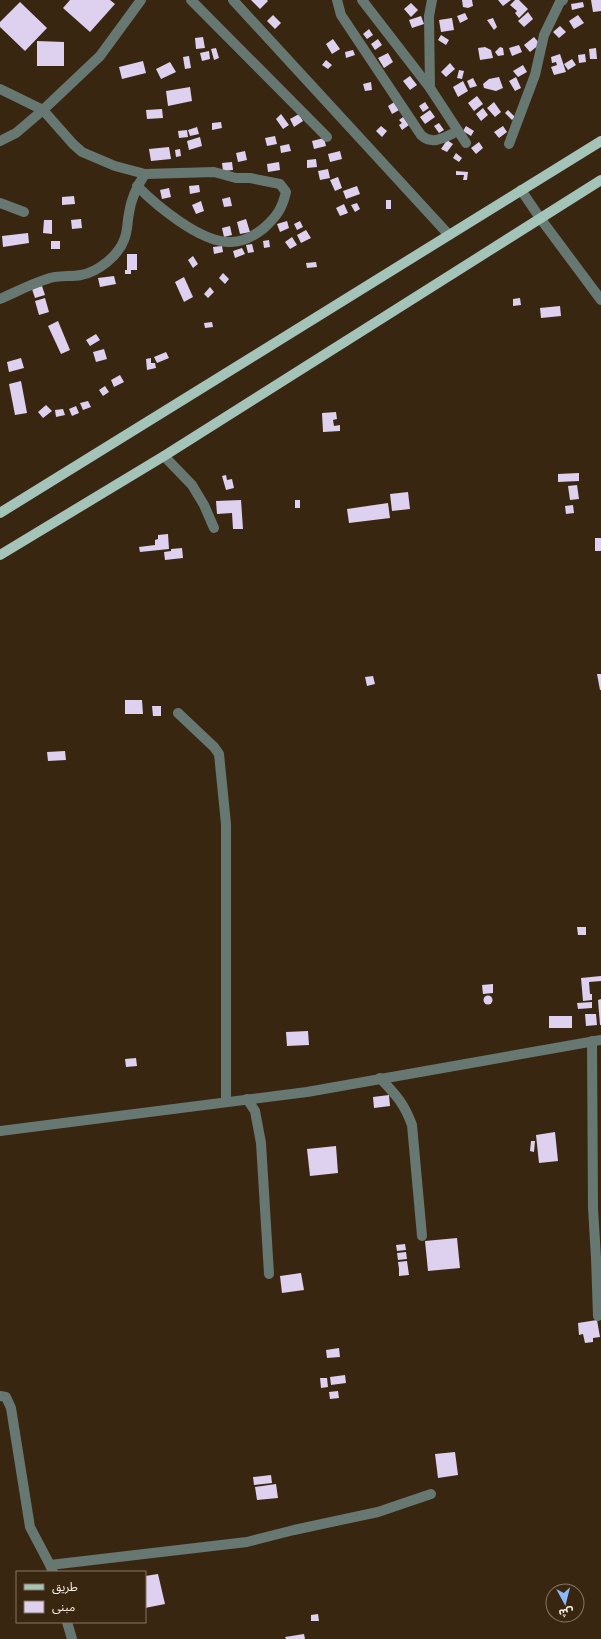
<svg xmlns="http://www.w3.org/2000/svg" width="601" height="1639" viewBox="0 0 601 1639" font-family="Cabin,'Noto Sans Arabic',sans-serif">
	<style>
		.building { fill: #ddd1ef }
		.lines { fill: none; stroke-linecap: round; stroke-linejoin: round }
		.minor { stroke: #677772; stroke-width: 10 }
		.major { stroke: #a4c4ba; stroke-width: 10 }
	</style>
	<rect width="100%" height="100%" fill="#392611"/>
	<g class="building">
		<path d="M70 0H110L115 4 90 32 63 8Z"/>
		<path d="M251 0H267L268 1 260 9Z"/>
		<path d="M462 0H472L473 6 468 8 463 7Z"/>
		<path d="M498 0H511L503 6Z"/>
		<path d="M515 0H519L528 9 519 18 515 13 517 11 510 5Z"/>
		<path d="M591 0H601V11L593 12Z"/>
		<path d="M20 2 47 28 25 51 0 27V22Z"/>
		<path d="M583 2 584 7 572 10 571 4Z"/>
		<path d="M411 3 418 10 411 17 404 9Z"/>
		<path d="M528 12 533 19 524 27 518 21Z"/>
		<path d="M465 13 468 19 460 23 457 16Z"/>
		<path d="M273 15 281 23 275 29 267 21Z"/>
		<path d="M578 15 584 23 574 29 569 21Z"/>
		<path d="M421 16 424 24 412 28 409 20Z"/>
		<path d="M452 18 454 30 441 32 439 20Z"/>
		<path d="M493 18 497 27 494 30 487 20Z"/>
		<path d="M560 26 566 32 559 38 553 32Z"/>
		<path d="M369 29 373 35 367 39 363 34Z"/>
		<path d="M441 35 449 40 446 45 438 40Z"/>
		<path d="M203 37 205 48 196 49 195 38Z"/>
		<path d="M534 37 540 44 530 52 524 45Z"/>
		<path d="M333 39 340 49 332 54 326 44Z"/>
		<path d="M378 39 382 45 375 50 371 44Z"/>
		<path d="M37 41 64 42V66H37Z"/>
		<path d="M519 45 522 52 512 56 509 48Z"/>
		<path d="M485 47 491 50 493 58 480 60 478 48Z"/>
		<path d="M500 47 503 48 504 55 498 56 495 52Z"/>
		<path d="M216 48 219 58 214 60 211 49Z"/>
		<path d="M596 48 597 59H590L589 49Z"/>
		<path d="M353 50 355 55 346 58 345 52Z"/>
		<path d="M209 51 210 59 202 61 200 53Z"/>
		<path d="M388 53 393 62 384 68 378 58Z"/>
		<path d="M560 54 566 72 554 75 551 67 557 65 556 62 552 63 551 57Z"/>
		<path d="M585 54 586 62 579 63 578 55Z"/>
		<path d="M189 56 191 68 185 69 183 57Z"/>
		<path d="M572 59 576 65 568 70 564 64Z"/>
		<path d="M326 60 332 65 328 69 322 65Z"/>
		<path d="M143 61 146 73 122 79 119 67Z"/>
		<path d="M170 62 176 72 161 79 156 69Z"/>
		<path d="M450 63 455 69 446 77 441 72Z"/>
		<path d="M523 65 527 72 518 77 513 71Z"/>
		<path d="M459 70 464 71 462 79 457 78Z"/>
		<path d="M410 76 417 85 410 90 403 81Z"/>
		<path d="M499 77 503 88 496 91 484 88 483 84 489 79Z"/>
		<path d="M516 77 521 88 515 91 509 81Z"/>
		<path d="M473 78 477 86 470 88 467 81Z"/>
		<path d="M463 81 468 91 458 97 453 87Z"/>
		<path d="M371 82 372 90 365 91 363 84Z"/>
		<path d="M190 87 192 101 168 106 166 91Z"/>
		<path d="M477 96 483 104 474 111 468 103Z"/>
		<path d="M396 101 401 109 392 114 388 106Z"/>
		<path d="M425 102 429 108 423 112 419 106Z"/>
		<path d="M494 102 501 112 495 117 487 108Z"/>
		<path d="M483 108 488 115 481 121 476 114Z"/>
		<path d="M162 109 163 118 147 119 146 110Z"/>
		<path d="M430 110 435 117 425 124 420 117Z"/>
		<path d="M508 110 515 117 512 120 505 113Z"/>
		<path d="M281 114 289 125 283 129 276 119Z"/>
		<path d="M299 114 303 121 294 127 290 119Z"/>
		<path d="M403 117 409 125 402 130 399 125 402 123 399 120Z"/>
		<path d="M221 122 222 128 212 130V123Z"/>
		<path d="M439 123 444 130 439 133 434 126Z"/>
		<path d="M381 126 387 131 382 137 376 131Z"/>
		<path d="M466 126 474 131 471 136 463 131Z"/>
		<path d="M503 126 507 132 499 138 494 132Z"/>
		<path d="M197 127 199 134 190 136 188 130Z"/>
		<path d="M187 130 188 137 179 138 178 131Z"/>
		<path d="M275 136 277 144 267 146 265 138Z"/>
		<path d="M200 137 202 146 189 150 187 141Z"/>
		<path d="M324 138 326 146 314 149 312 141Z"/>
		<path d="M447 140 453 144 447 152 441 149Z"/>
		<path d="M479 142 483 148 476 154 471 148Z"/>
		<path d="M289 144 291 151 281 153 280 146Z"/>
		<path d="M169 147 171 159 151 161 149 149Z"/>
		<path d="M180 149 181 156 176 157 175 150Z"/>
		<path d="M245 151 247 160 238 162 236 153Z"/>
		<path d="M340 151 342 159 330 162 328 154Z"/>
		<path d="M456 153 462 158 459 162 453 158Z"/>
		<path d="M316 159 317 167 307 168V160Z"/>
		<path d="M232 162 233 170 223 171 222 163Z"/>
		<path d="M279 162 280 170 268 172 267 164Z"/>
		<path d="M328 169 330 178 320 180 318 171Z"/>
		<path d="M456 171 468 172 467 180H463L464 175H456Z"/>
		<path d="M338 177 342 188 335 191 330 180Z"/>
		<path d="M199 185 200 192 190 194 189 186Z"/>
		<path d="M357 186 360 194 346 199 343 191Z"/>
		<path d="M169 188 171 197 162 199 160 190Z"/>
		<path d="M74 196 75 204 62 205V197Z"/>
		<path d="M230 197 232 206 224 207 222 199Z"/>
		<rect x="386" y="200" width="5" height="9"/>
		<path d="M201 201 204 211 196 214 192 205Z"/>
		<path d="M357 203 360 209 355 212 351 205Z"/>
		<path d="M344 204 348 213 340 216 336 208Z"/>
		<path d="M81 219 82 228 72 229 71 220Z"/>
		<path d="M246 219 250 232 240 234 237 222Z"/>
		<path d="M44 220H52V234L43 233Z"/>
		<path d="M287 221 289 228 280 232 277 224Z"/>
		<path d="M300 221 303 227 297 230 294 224Z"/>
		<path d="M230 226 232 235 224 237 222 228Z"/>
		<path d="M306 230 311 238 301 243 297 235Z"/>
		<path d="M28 233 29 243 3 247 2 236Z"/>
		<path d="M292 237 297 245 290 249 285 242Z"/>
		<path d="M269 240 270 247 264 248 263 241Z"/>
		<rect x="51" y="241" width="9" height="8"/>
		<path d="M252 244 254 252 248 253 246 245Z"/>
		<path d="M222 246 223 252 214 254 213 247Z"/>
		<path d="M242 248 245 254 235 258 233 251Z"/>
		<path d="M127 254H137V270H131V274H125V270H127Z"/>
		<path d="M193 256 198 264 193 268 188 260Z"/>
		<path d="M316 262 317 267 307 268 306 263Z"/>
		<path d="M223 273 229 279 225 284 219 278Z"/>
		<path d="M114 276 116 284 100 287 98 278Z"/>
		<path d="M184 277 193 297 184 302 175 282Z"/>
		<path d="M42 286 45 295 35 298 32 289Z"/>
		<path d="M210 287 214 292 208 298 204 294Z"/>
		<path d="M45 298 49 312 39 315 35 301Z"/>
		<path d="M520 298 521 305 513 306V299Z"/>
		<path d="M560 306 561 316 541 318 540 308Z"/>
		<path d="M58 321 70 350 61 354 48 326Z"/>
		<path d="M212 322 213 327 205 328 204 323Z"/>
		<path d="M96 334 100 340 90 346 86 340Z"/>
		<path d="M104 349 107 359 96 362 93 352Z"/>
		<path d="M166 352 169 358 157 363 154 357Z"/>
		<path d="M21 358 24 368 9 372 7 362Z"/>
		<path d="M151 358V363H155L156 368 147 370 146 359Z"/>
		<path d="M120 375 124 382 114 387 111 380Z"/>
		<path d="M21 381 27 413 15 415 9 384Z"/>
		<path d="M105 386 109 392 103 396 99 390Z"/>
		<path d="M88 401 91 407 83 410 80 403Z"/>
		<path d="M46 405 52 411 43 418 38 412Z"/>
		<path d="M76 406 79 413 72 416 69 409Z"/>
		<path d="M63 409 65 415 56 417 55 410Z"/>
		<path d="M336 412 337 419 333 420 334 426 340 425V431L323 432 322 413Z"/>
		<path d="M579 473V481L558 482V474Z"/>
		<path d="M226 475 227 480 232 479 234 488 226 490 222 476Z"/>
		<path d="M577 485 579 499 570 500 568 486Z"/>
		<path d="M408 492 410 509 392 511 390 494Z"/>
		<path d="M241 500 243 529H233L232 513 217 514 216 501Z"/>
		<rect x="295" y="500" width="5" height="8"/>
		<path d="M388 503 390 518 349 523 347 509Z"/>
		<path d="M573 505 574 513 566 514 565 506Z"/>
		<path d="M168 534 169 549 140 552 139 547 155 545V540L158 539V535Z"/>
		<rect x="595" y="538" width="6" height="13"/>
		<path d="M182 548 183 558 165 560 164 552 171 551V549Z"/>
		<path d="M597 674H601V690H600Z"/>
		<path d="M373 676 375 684 367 686 365 677Z"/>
		<path d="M125 700H142L143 714H125Z"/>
		<path d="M152 706H161V716H153Z"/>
		<path d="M65 751 66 760 48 761 47 752Z"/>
		<path d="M577 927H586V935H578Z"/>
		<path d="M601 976V981L589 982 590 994H592V1000L583 1001 581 978Z"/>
		<path d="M493 984V993L483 994 482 985Z"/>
		<circle cx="488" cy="1000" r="4.5"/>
		<path d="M601 999V1025H600L598 1000Z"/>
		<path d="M592 1002V1008L578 1009 577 1003Z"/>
		<path d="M585 1014H596L597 1025 586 1026Z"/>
		<rect x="549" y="1016" width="23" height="12"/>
		<path d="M308 1031 309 1045 287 1046 286 1032Z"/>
		<path d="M136 1058 137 1066 126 1067 125 1059Z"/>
		<path d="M389 1095 390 1106 374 1108 373 1097Z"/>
		<path d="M555 1132 558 1161 539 1163 536 1135Z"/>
		<path d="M531 1141H535L534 1152 530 1151Z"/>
		<path d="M336 1146 338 1173 310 1176 307 1149Z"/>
		<path d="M457 1238 460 1268 428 1271 425 1241Z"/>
		<path d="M405 1244 406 1250 397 1251 396 1245Z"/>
		<path d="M406 1252 407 1259 398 1260 397 1253Z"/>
		<path d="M407 1261 409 1275 399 1276V1269L406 1268 399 1269 398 1262Z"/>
		<path d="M301 1273 304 1290 282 1293 280 1276Z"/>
		<path d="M597 1320 600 1337 593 1338V1342L585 1343 583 1334 579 1335 578 1323Z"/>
		<path d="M339 1348 340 1357 327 1358 326 1350Z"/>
		<path d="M345 1375 346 1383 331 1385 330 1377Z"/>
		<path d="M320 1378H327L328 1387 321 1388Z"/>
		<path d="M338 1391 339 1398 330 1399 329 1392Z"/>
		<path d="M455 1452 458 1475 438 1478 435 1454Z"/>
		<path d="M271 1475 272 1483 254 1485 253 1477Z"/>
		<path d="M276 1484 278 1498 257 1500 255 1487Z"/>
		<path d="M158 1574 165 1604 145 1608V1576Z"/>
		<path d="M318 1614 319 1621H311V1615Z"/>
		<path d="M304 1634 305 1639H286L285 1637Z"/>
	</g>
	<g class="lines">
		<g class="minor">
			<path d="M191 0 327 137"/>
			<path d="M233 0 449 235"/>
			<path d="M337 0 341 15 421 135C433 146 445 137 458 131"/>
			<path d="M362 0 430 88 466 143"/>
			<path d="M430 88 429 16 432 0"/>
			<path d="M0 89 43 110 73 144 82 152 115 166 145 174 214 172 236 178H250L280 184 286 192C282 209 277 216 264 228 254 236 241 243 228 242 199 241 157 206 137 186"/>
			<path d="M0 141 16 133 43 110 100 56 141 0"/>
			<path d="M509 144 535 75 544 35 560 2 563 0"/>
			<path d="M521 190 540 218 601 300"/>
			<path d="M0 203 24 212"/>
			<path d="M0 299C16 292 31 284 47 279 58 275 70 277 81 275 98 272 118 256 124 240 128 231 127 222 129 213 131 199 137 186 145 174"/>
			<path d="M164 456 192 485 204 505 214 528"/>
			<path d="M178 713 214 747 219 754 226 824V1102"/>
			<path d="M592 1041 593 1208 596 1258 601 1264"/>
			<path d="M380 1078C396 1095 404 1103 412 1125L422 1236"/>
			<path d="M247 1099 255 1111 261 1143 269 1274"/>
			<path d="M0 1131 307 1092 601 1040"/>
			<path d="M596 1258 598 1316"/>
			<path d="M0 1396 6 1397 11 1408 30 1527 50 1565 53 1572"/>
			<path d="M50 1565 247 1542 294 1530 378 1512 431 1494"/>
			<path d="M67 1622 72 1639"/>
		</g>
		<g class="major">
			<path d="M0 513 601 141"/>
			<path d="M0 555 164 456 601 180"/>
		</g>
	</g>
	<rect x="16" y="1571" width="130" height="52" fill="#392611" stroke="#877665"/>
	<rect x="24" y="1584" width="20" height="6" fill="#a4c4ba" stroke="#877665"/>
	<text x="52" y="1591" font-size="12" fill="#fbeee2">طريق</text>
	<rect x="24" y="1601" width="20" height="12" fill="#ddd1ef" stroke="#877665"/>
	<text x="52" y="1611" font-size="12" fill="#fbeee2">مبنى</text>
	<g transform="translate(565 1603) rotate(173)"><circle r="19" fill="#392611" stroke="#877665"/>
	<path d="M0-3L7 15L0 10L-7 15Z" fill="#8cb9fc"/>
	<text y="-6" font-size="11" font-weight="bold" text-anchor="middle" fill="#fbeee2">ش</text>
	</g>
</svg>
